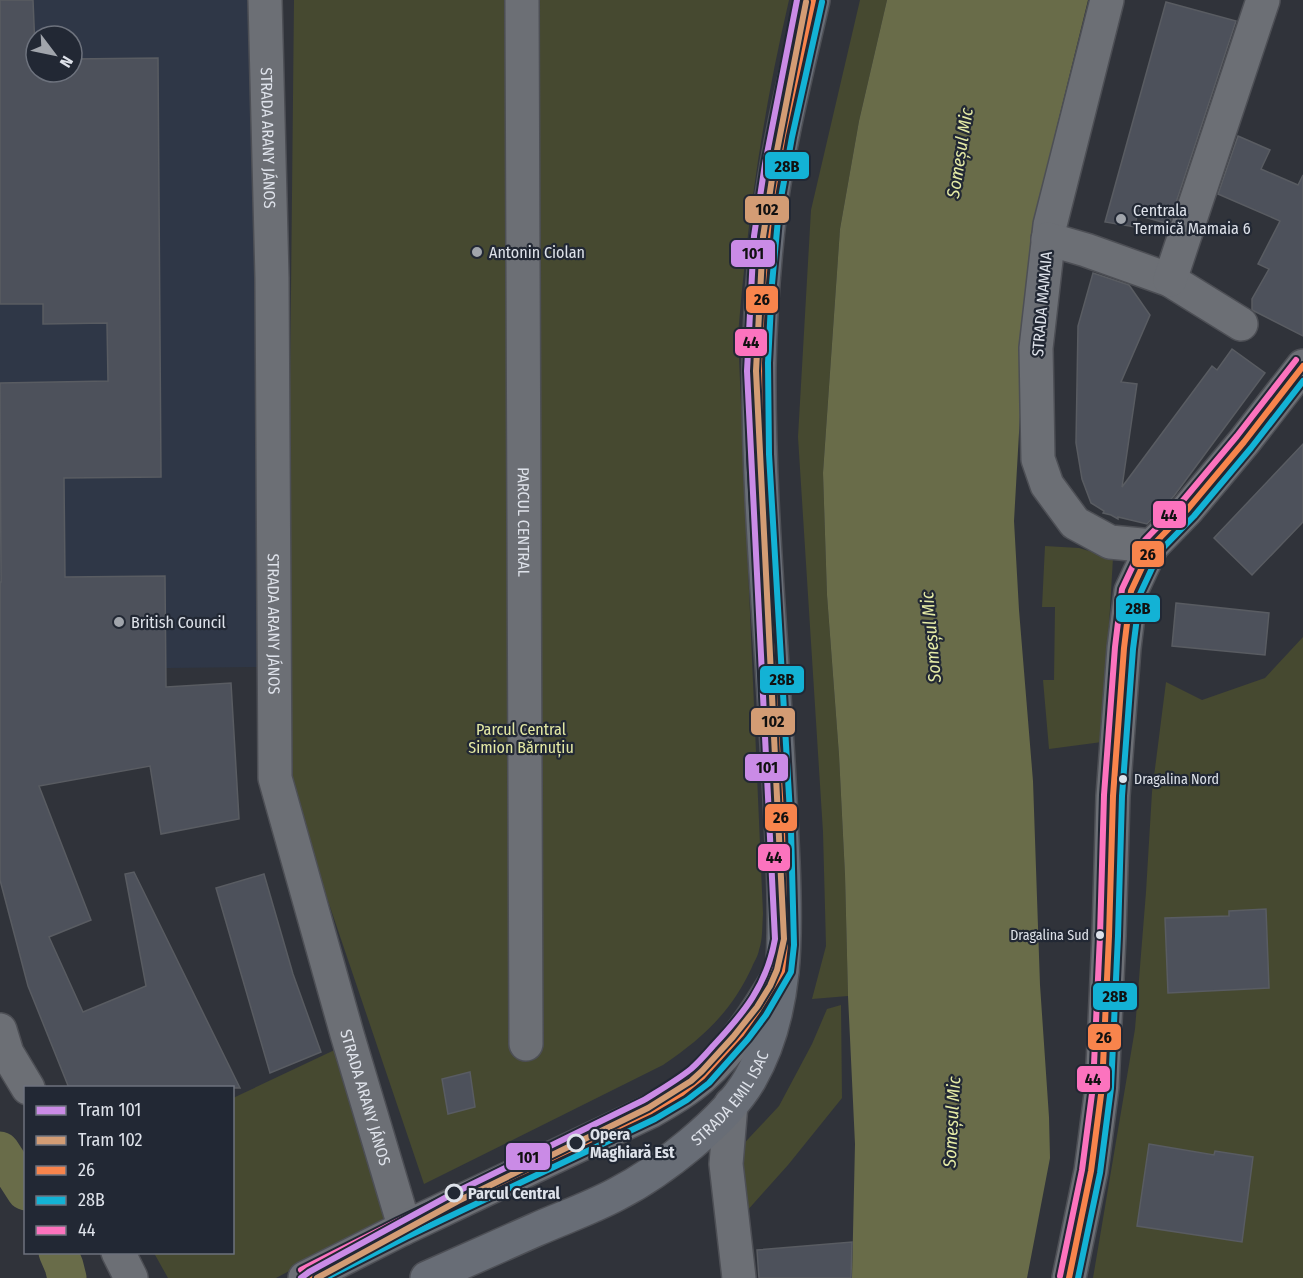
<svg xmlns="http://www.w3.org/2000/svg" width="1303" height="1278" viewBox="0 0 1303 1278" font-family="'Fira Sans Condensed',sans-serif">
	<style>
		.built { fill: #2f3747; fill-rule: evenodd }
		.green { fill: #464930 }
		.water { fill: #696c49 }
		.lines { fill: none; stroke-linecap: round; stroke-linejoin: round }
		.canal { stroke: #696c49; stroke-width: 39 }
		.building { fill: #4d515b; stroke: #595c62; stroke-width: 1.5 }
		.minor-casing { stroke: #4d4f55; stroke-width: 36 }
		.major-casing { stroke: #4d4f55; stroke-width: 36 }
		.minor { stroke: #6c6f75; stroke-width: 33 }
		.major { stroke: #686d76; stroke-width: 33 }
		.bus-1-casing { stroke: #222834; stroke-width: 10 }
		.bus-2-casing { stroke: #222834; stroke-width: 10 }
		.bus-3-casing { stroke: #222834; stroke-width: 10 }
		.bus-1 { stroke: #f8844c; stroke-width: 6 }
		.bus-2 { stroke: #13b2d5; stroke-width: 6 }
		.bus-3 { stroke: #fc73be; stroke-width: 6 }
		.tram-1-casing { stroke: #222834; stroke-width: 10 }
		.tram-2-casing { stroke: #222834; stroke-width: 10 }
		.tram-1 { stroke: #ca8be6; stroke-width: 6 }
		.tram-2 { stroke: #d39c74; stroke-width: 6 }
		.poi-dot { fill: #a1a5ac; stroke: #222834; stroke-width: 2 }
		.bus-dot { fill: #dee2ea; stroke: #222834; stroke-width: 2 }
		.stop-dot { fill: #222834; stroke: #dee2ea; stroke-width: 3 }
		.labels { text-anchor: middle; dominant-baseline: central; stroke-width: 4.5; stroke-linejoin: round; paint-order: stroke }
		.bus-label { font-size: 14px; fill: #dee2ea; stroke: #222834; text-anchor: start }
		.street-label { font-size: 16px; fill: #dee2ea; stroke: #222834 }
		.poi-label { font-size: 16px; fill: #dee2ea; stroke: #222834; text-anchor: start }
		.park-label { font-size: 16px; fill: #e3e8a3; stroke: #222834 }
		.stop-label { font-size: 16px; font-weight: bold; fill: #dee2ea; stroke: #222834; text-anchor: start }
		.water-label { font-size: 18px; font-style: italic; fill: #e5eba6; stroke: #222834 }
		.line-badge { stroke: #222834; stroke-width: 2 }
		.pale-badge-label { font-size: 16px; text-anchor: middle; font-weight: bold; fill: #111 }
	</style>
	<rect width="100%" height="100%" fill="#30333a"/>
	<path class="built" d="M0 0H253L260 667 0 670ZM36 36H72V72H36Z"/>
	<g class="green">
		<path d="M294 0H789C763 111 747 222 738 335L763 914C762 925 763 939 759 950 758 956 754 962 752 967 732 1011 703 1038 663 1065L424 1184 286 777Z"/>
		<path d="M860 0H887L859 121 840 229 823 473 827 595 839 755 845 875 848 996 812 999 826 946 823 832 798 437 811 210Z"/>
		<path d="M1045 546 1079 548 1113 558 1102 742 1049 749 1043 680H1054L1055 607H1042Z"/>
		<path d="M1303 637V1278H1093L1135 1029 1146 892 1152 792 1166 682 1202 700 1265 678Z"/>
		<path d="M841 1005 842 1098 788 1165 746 1212 735 1153 779 1106 812 1044 827 1009Z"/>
		<path d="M343 1046 393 1216 276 1278H168L154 1253 232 1252 233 1098Z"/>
	</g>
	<path class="water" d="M887 0H1088L1055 134 1037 225 1026 309 1014 521 1019 610 1033 781 1040 985 1049 1117 1050 1158 1027 1278H852L855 1144 848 996 845 875 839 755 827 595 823 473 840 229 859 121Z"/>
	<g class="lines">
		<g class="canal">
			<path d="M0 1151 26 1191"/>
			<path d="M58 1252 64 1266 67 1278"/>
		</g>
	</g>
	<g class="building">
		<path d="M0 0H33L36 72H72V59L158 58 161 477 64 478 65 577 165 576 166 687 231 683 239 819 161 834 150 766 39 786 91 920 49 937 83 1012 146 986 125 874 134 872 240 1088H69L28 986 0 880V582H1L0 383 108 381 107 323 43 324V304H0Z"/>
		<path d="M1166 2 1236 21 1169 224 1137 215 1135 227 1105 222Z"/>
		<path d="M1238 136 1270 150 1261 169 1298 185 1303 175V336L1252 310V299L1269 269 1258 264 1280 221 1218 194Z"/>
		<path d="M1093 273 1129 285 1150 315 1121 382 1137 384 1122 487 1212 366 1217 370 1232 349 1265 373 1174 496 1147 524 1118 517V519L1111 515 1103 513 1104 511 1091 503 1082 479 1076 443 1078 326Z"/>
		<path d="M1303 444V522L1252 575 1214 538Z"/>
		<path d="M1176 603 1269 613 1265 655 1172 646Z"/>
		<path d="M264 874 293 974 321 1052 270 1073 216 888Z"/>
		<path d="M1266 909 1269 988 1168 993 1165 918 1229 916V911Z"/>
		<path d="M470 1072 475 1107 448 1114 442 1079Z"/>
		<path d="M1149 1144 1214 1155 1215 1151 1253 1157 1242 1242 1137 1226Z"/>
		<path d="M852 1242 851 1278H759L757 1250Z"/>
	</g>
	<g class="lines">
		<defs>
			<g id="minor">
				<path id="s1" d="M265 0 272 278 275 778 347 1034 403 1222 402 1229"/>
				<path id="s2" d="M522 0 526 1044"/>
				<path d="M1107 0 1050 225 1036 348 1038 459 1047 485 1075 523 1110 542 1152 546"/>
				<path d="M1048 239 1086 250 1170 280 1241 324"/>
				<path d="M1170 280 1263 0"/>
				<path d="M0 1030 7 1053 28 1088"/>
				<path d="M731 1104 726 1164 739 1278"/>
				<path d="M118 1252 131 1278"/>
				<path d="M305 1278 402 1229 651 1111C669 1101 686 1091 701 1078 735 1048 759 1009 782 971"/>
				<path d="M1069 1278 1091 1171 1102 1087 1109 936 1113 796 1124 648 1131 591 1152 546 1187 510 1244 442 1303 366"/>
			</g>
			<g id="major">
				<path id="s3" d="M427 1278C463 1262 499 1246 535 1230 562 1218 591 1208 617 1194 660 1172 726 1121 750 1079 788 1013 786 935 783 862 781 818 779 773 776 729 769 608 758 487 759 366 760 314 764 262 770 211 779 140 797 70 813 0"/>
			</g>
		</defs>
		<use href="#minor" class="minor-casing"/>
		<use href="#major" class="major-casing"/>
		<use href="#minor" class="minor"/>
		<use href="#major" class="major"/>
		<defs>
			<g id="bus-1">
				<path d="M305 1278 402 1229 651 1111 682 1093 702 1077 741 1034 758 1010 782 971 785 945 782 830 760 454 759 363 763 283 770 208 783 135 813 0"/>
				<path d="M1069 1278 1091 1171 1102 1087 1109 936 1113 796 1124 648 1131 591 1152 546 1187 510 1244 442 1303 366"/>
			</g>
			<g id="bus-2">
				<path d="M325 1278 406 1237 655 1119 687 1100 709 1083 748 1039 766 1015 791 972 794 945 791 830 769 454 768 363 772 284 779 209 792 137 822 2"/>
				<path d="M1078 1278 1100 1173 1111 1088 1118 936 1122 796 1133 649 1140 594 1160 551 1194 516 1251 448 1303 381"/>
			</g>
			<g id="bus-3">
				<path d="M301 1270 398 1221 647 1103 677 1086 696 1070 734 1028 750 1005 773 968 776 944V916L773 830 751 455 750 363 754 283 761 206 774 133 804 0"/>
				<path d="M1060 1276 1082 1170 1093 1086 1100 936 1104 795 1115 647 1122 589 1145 540 1180 504 1237 436 1296 360"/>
			</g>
		</defs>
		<use href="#bus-1" class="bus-1-casing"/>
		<use href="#bus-2" class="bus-2-casing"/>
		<use href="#bus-3" class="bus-3-casing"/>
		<use href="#bus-1" class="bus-1"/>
		<use href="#bus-2" class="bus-2"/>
		<use href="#bus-3" class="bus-3"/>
		<defs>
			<path id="tram-1" d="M301 1278 309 1272 454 1193 644 1100C660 1090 676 1081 691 1069 699 1062 706 1054 713 1046 744 1013 767 985 775 939L747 371 754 236 765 164 797 0"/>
			<path id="tram-2" d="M317 1278 458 1201 648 1108 691 1081 702 1071 733 1037 757 1007 770 986 777 970 784 939 756 371 763 237 774 166 806 2"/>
		</defs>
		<use href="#tram-1" class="tram-1-casing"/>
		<use href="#tram-2" class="tram-2-casing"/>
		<use href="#tram-1" class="tram-1"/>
		<use href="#tram-2" class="tram-2"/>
	</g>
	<g class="poi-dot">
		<circle cx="1121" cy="219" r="6"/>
		<circle cx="477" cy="252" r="6"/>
		<circle cx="119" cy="622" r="6"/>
	</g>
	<g class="bus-dot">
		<circle cx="1123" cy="779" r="5"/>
		<circle cx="1100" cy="935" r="5"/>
	</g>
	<g class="stop-dot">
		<circle cx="576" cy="1143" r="8"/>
		<circle cx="454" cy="1193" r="8"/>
	</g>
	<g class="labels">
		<g class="bus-label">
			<text x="1134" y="779">Dragalina Nord</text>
			<text x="1089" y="935" text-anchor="end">Dragalina Sud</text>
		</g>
		<g class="street-label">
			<text stroke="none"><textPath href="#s1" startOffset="138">STRADA ARANY JÁNOS</textPath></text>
			<text transform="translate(1042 304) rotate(-85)">STRADA MAMAIA</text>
			<text stroke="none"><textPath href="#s2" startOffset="522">PARCUL CENTRAL</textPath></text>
			<text stroke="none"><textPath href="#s1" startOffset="624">STRADA ARANY JÁNOS</textPath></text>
			<text stroke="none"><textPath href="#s3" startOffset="358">STRADA EMIL ISAC</textPath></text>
			<text stroke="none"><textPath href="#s1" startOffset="1110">STRADA ARANY JÁNOS</textPath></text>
		</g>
		<g class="poi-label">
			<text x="1133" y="210">Centrala<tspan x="1133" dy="18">Termică Mamaia 6</tspan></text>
			<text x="489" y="252">Antonin Ciolan</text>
			<text x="131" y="622">British Council</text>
		</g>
		<g class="park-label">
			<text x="521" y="729">Parcul Central<tspan x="521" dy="18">Simion Bărnuțiu</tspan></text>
		</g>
		<g class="stop-label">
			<text x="590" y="1134">Opera<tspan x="590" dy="18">Maghiară Est</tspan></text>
			<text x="468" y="1193">Parcul Central</text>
		</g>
		<g class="water-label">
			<text transform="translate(960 153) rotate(-81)">Someșul Mic</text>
			<text transform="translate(931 637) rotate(-95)">Someșul Mic</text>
			<text transform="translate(952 1122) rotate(-87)">Someșul Mic</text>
		</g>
	</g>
	<g class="line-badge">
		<rect x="764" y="151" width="46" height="29" rx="6" fill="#13b2d5"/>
		<rect x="744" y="195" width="46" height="29" rx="6" fill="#d39c74"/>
		<rect x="730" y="239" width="46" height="29" rx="6" fill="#ca8be6"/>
		<rect x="745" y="285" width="34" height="29" rx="6" fill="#f8844c"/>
		<rect x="734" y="328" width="34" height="29" rx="6" fill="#fc73be"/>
		<rect x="1152" y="500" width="35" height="29" rx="6" fill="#fc73be"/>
		<rect x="1131" y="540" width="34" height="28" rx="6" fill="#f8844c"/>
		<rect x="1115" y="594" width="46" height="29" rx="6" fill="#13b2d5"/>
		<rect x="759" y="665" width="46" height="29" rx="6" fill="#13b2d5"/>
		<rect x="750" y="707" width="46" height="29" rx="6" fill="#d39c74"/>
		<rect x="744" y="753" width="45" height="29" rx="6" fill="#ca8be6"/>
		<rect x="764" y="803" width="34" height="29" rx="6" fill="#f8844c"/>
		<rect x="757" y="843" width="34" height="29" rx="6" fill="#fc73be"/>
		<rect x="1092" y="982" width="46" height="29" rx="6" fill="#13b2d5"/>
		<rect x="1087" y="1023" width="35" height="28" rx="6" fill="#f8844c"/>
		<rect x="1076" y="1065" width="35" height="28" rx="6" fill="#fc73be"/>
		<rect x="505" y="1142" width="46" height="29" rx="6" fill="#ca8be6"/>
	</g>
	<g class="pale-badge-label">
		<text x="787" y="172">28B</text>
		<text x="767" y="215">102</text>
		<text x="753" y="259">101</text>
		<text x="762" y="305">26</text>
		<text x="751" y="348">44</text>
		<text x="1169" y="521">44</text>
		<text x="1148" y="560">26</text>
		<text x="1138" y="614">28B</text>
		<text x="782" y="685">28B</text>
		<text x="773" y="727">102</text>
		<text x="767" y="773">101</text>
		<text x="781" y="823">26</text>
		<text x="774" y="863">44</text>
		<text x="1115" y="1002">28B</text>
		<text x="1104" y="1043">26</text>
		<text x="1093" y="1085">44</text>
		<text x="528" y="1163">101</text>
	</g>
	<rect x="24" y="1086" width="210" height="168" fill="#222834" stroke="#6d727d" stroke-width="1.5"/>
	<rect x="36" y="1106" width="30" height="9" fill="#ca8be6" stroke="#6d727d" stroke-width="1.5"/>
	<text x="78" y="1116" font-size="18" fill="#dee2ea">Tram 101</text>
	<rect x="36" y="1136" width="30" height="9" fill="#d39c74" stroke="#6d727d" stroke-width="1.5"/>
	<text x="78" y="1146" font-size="18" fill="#dee2ea">Tram 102</text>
	<rect x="36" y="1166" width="30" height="9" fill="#f8844c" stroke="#6d727d" stroke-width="1.5"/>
	<text x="78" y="1176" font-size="18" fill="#dee2ea">26</text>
	<rect x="36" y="1196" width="30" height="9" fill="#13b2d5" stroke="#6d727d" stroke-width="1.5"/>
	<text x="78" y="1206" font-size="18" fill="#dee2ea">28B</text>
	<rect x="36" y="1226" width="30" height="9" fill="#fc73be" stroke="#6d727d" stroke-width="1.5"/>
	<text x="78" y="1236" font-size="18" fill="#dee2ea">44</text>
	<g transform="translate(54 54) rotate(122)"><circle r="28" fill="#222834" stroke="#6d727d" stroke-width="1.5"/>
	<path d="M0-4.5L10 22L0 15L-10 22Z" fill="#a1a5ac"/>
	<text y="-9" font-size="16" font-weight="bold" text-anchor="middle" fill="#dee2ea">N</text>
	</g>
</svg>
